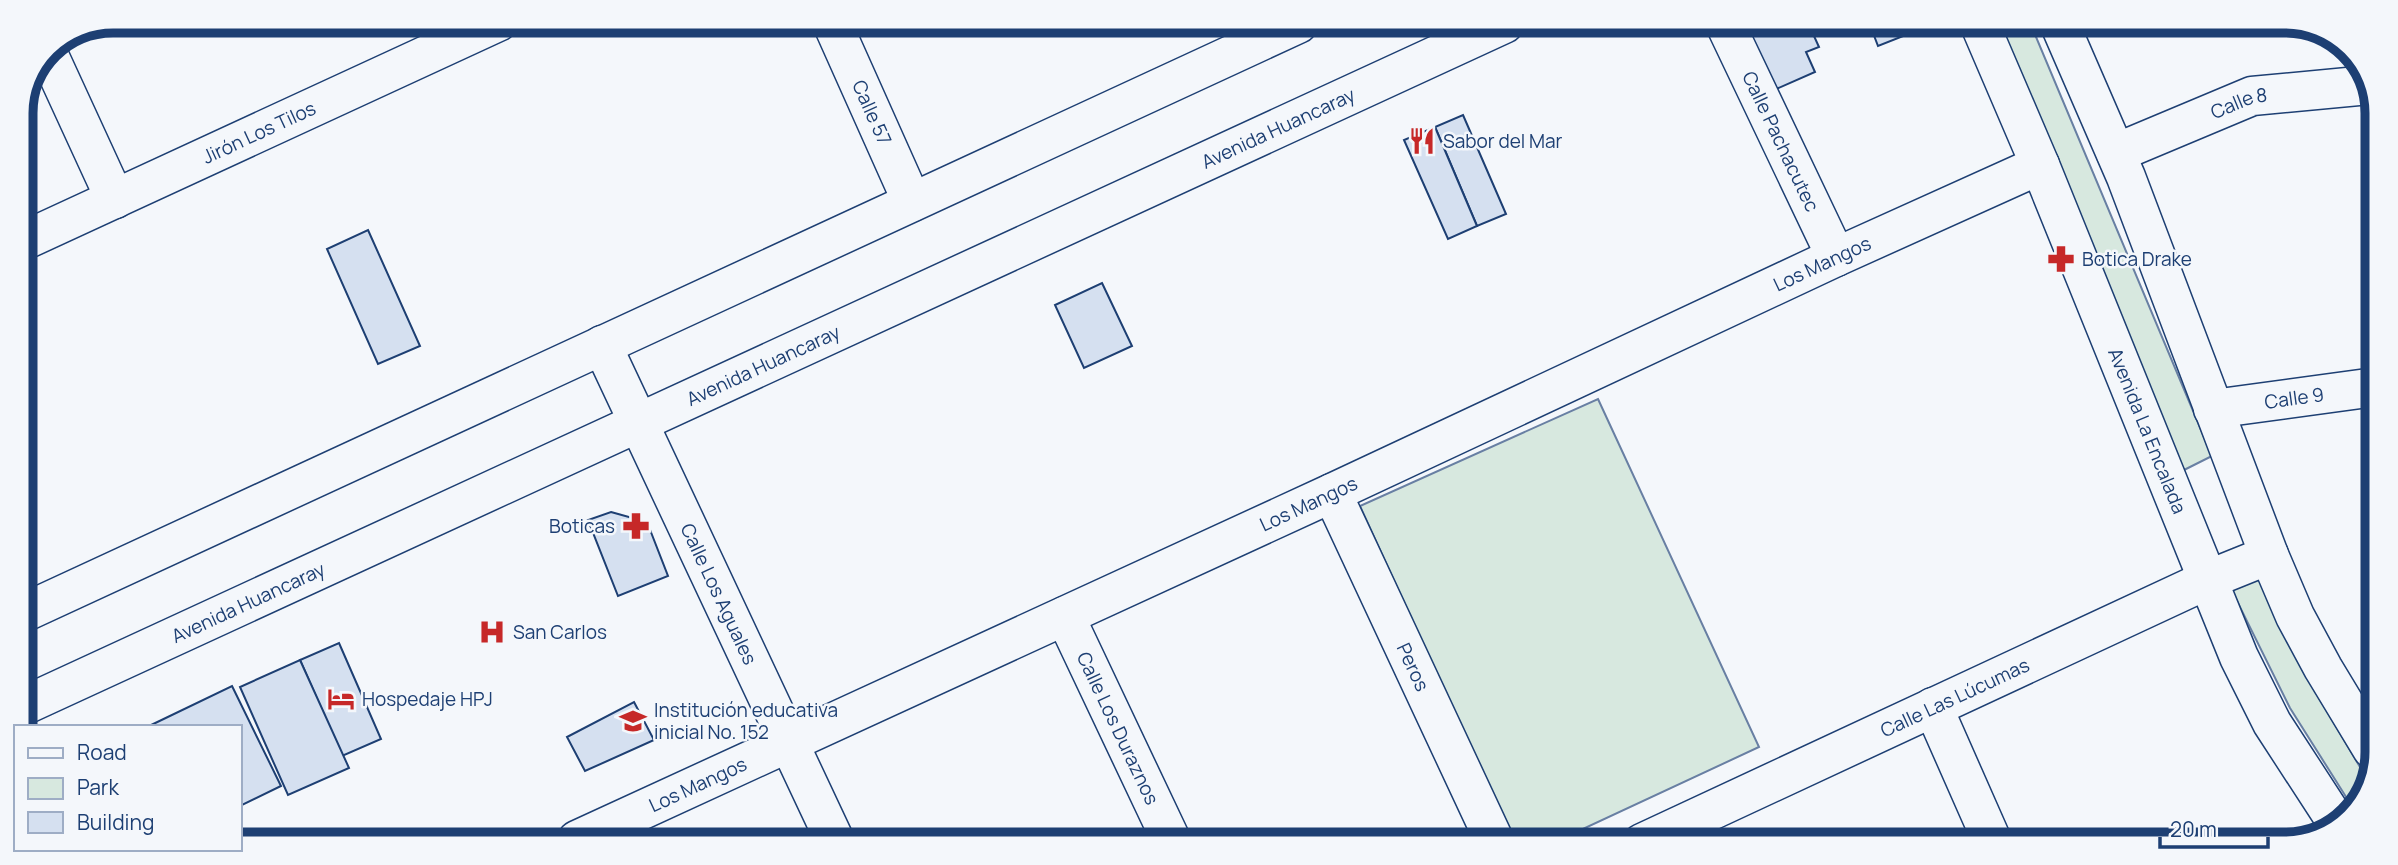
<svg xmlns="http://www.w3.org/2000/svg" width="2398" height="865" viewBox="0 0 2398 865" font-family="Manrope,sans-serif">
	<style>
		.green { fill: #d7e8df; stroke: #687fa3; stroke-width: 2 }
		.building { fill: #d5e0f0; stroke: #1d3f73; stroke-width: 2 }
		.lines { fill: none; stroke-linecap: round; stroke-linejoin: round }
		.minor-casing { stroke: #1d3f73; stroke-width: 41 }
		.major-casing { stroke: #1d3f73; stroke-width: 41 }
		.minor { stroke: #f4f7fb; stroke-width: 38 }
		.major { stroke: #f4f7fb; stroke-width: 38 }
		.labels { text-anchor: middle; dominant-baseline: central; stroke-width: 5; stroke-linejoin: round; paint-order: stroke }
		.street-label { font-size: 19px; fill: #1d3f73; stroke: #f4f7fb }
		.poi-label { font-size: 19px; fill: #1d3f73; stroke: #f4f7fb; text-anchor: start }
		.rim { fill: none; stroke: #1d3f73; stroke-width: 9 }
	</style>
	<rect width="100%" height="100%" fill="#f4f7fb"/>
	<g class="green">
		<path d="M1998 25H2031L2212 456 2182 471Z"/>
		<path d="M1598 399 1759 747 1555 842H1513L1360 506Z"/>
		<path d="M2257 575 2314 689 2370 784 2353 808 2290 708 2232 591 2234 586Z"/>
	</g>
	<g class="building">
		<path d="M1746 25H1809L1819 47 1806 52 1815 72 1774 90Z"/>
		<path d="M1870 25H1931L1878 46Z"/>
		<path d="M1463 115 1506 214 1477 226 1435 127Z"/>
		<path d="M1435 127 1477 226 1448 239 1404 140Z"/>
		<path d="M368 230 420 346 378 364 327 249Z"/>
		<path d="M1102 283 1132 346 1084 368 1055 305Z"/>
		<path d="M611 512 647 522 668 576 618 596 588 520Z"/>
		<path d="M339 643 381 739 342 756 300 660Z"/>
		<path d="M300 660 349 768 288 795 240 687Z"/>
		<path d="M232 686 281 786 240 806V727H147Z"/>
		<path d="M634 702 654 740 585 771 567 737Z"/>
	</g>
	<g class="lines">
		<defs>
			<g id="minor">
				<path id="s1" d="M832 23 912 202"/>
				<path id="s2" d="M1725 24 1836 257"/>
				<path d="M47 51 115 199"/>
				<path id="s3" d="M2116 153 2252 96 2369 85"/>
				<path id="s4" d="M21 242 498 22"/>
				<path id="s5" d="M602 345 835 841"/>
				<path id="s6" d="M2213 409 2375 387"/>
				<path id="s7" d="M1332 493 1495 842"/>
				<path id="s8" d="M1065 616 1172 842"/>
				<path d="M1933 707 1993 843"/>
				<path id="s9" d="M577 840 1332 493 1836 257 2040 165"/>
				<path id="s10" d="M1642 843 2207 580 2269 555"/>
			</g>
			<g id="major">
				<path id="s11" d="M1980 25 2040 165 2239 657 2272 723 2339 826"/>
				<path d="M2060 25 2126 177 2269 555 2295 616 2323 668 2372 749"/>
				<path d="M21 614 1298 24"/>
				<path id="s12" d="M21 707 1504 24"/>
			</g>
		</defs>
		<use href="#minor" class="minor-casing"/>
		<use href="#major" class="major-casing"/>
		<use href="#minor" class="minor"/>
		<use href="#major" class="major"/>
	</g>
	<defs>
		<symbol id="restaurant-bare" viewBox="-9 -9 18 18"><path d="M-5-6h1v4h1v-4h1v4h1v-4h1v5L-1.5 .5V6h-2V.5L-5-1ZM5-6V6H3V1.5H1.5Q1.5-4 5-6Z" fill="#c62828" stroke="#f4f7fb" stroke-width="2.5" paint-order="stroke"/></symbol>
		<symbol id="pharmacy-bare" viewBox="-9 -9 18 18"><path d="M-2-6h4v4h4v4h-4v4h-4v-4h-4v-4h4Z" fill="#c62828" stroke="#f4f7fb" stroke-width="2.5" paint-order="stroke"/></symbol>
		<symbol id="hospital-bare" viewBox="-9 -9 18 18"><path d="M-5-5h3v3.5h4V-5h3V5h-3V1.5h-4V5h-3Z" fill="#c62828" stroke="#f4f7fb" stroke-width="2.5" paint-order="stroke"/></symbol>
		<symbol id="hotel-bare" viewBox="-9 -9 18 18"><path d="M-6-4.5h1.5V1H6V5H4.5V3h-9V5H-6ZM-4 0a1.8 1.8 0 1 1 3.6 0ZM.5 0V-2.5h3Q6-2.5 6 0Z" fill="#c62828" stroke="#f4f7fb" stroke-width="2.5" paint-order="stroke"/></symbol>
		<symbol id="school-bare" viewBox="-9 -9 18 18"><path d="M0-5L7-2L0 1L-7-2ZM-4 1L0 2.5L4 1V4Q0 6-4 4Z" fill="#c62828" stroke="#f4f7fb" stroke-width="2.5" paint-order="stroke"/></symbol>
	</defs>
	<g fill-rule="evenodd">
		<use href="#restaurant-bare" x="1403" y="122" width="38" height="38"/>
		<use href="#pharmacy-bare" x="2042" y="240" width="38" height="38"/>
		<use href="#pharmacy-bare" x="617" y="507" width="38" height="38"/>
		<use href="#hospital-bare" x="473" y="613" width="38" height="38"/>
		<use href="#hotel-bare" x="322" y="680" width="38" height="38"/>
		<use href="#school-bare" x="614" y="702" width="38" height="38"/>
	</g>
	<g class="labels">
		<g class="street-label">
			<text stroke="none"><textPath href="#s3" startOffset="133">Calle 8</textPath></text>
			<text stroke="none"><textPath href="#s1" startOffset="98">Calle 57</textPath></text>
			<text stroke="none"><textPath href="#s12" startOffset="1384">Avenida Huancaray</textPath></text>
			<text stroke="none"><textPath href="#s4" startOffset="262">Jirón Los Tilos</textPath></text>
			<text stroke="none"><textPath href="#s2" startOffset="130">Calle Pachacutec</textPath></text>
			<text stroke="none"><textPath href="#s9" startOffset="1372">Los Mangos</textPath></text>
			<text stroke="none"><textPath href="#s12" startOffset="817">Avenida Huancaray</textPath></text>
			<text stroke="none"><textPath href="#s6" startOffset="82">Calle 9</textPath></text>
			<text stroke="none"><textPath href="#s11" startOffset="439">Avenida La Encalada</textPath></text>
			<text stroke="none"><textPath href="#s9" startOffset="805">Los Mangos</textPath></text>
			<text stroke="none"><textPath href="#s5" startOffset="275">Calle Los Aguales</textPath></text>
			<text stroke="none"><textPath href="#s12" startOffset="250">Avenida Huancaray</textPath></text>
			<text stroke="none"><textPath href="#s7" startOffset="192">Peros</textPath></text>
			<text stroke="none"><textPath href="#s10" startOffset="345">Calle Las Lúcumas</textPath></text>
			<text stroke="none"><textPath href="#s8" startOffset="124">Calle Los Duraznos</textPath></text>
			<text stroke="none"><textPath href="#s9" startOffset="133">Los Mangos</textPath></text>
		</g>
		<g class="poi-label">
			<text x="1443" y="141">Sabor del Mar</text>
			<text x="2082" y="259">Botica Drake</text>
			<text x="615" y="526" text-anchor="end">Boticas</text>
			<text x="513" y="632">San Carlos</text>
			<text x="362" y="699">Hospedaje HPJ</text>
			<text x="654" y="710">Institución educativa<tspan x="654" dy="22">inicial No. 152</tspan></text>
		</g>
	</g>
	<path d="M0 0H2398V865H0ZM113 33H2285A80 80 0 0 1 2365 113V752A80 80 0 0 1 2285 832H113A80 80 0 0 1 33 752V113A80 80 0 0 1 113 33Z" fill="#f4f7fb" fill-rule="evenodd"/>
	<path class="rim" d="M113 33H2285A80 80 0 0 1 2365 113V752A80 80 0 0 1 2285 832H113A80 80 0 0 1 33 752V113A80 80 0 0 1 113 33Z"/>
	<rect x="14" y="725" width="228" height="126" fill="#f4f7fb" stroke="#9eadc5" stroke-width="2"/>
	<rect x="28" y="748" width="35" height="10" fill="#f4f7fb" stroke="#9eadc5" stroke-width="2"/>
	<text x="77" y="760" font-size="21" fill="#1d3f73">Road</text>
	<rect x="28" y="778" width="35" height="21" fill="#d7e8df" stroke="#9eadc5" stroke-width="2"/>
	<text x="77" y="795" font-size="21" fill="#1d3f73">Park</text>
	<rect x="28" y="812" width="35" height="21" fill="#d5e0f0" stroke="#9eadc5" stroke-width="2"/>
	<text x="77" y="830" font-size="21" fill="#1d3f73">Building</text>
	<path d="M2160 837v10h108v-10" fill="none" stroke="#1d3f73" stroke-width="3.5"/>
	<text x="2170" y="837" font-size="21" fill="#1d3f73" stroke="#f4f7fb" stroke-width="5" paint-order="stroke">20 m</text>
</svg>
